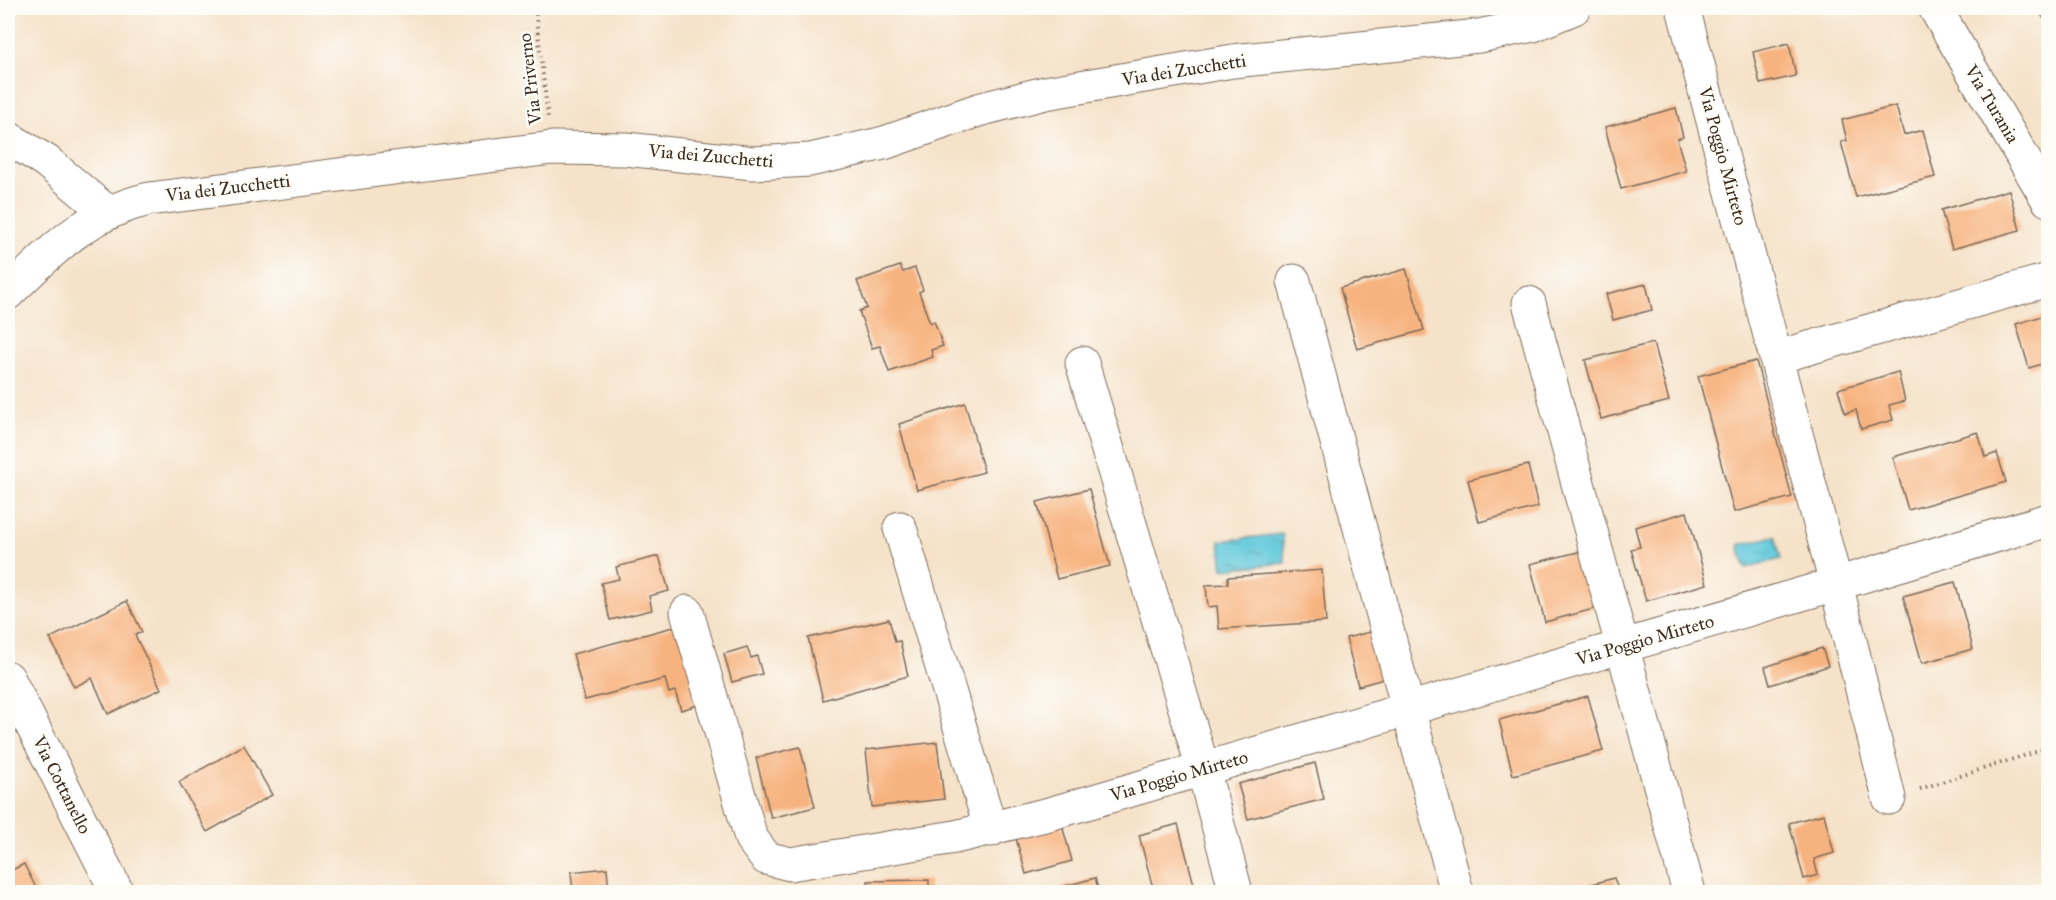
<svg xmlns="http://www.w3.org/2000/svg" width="2056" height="900" viewBox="0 0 2056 900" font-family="'IM FELL Great Primer',serif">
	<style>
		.water { fill: url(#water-ripples); stroke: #4d797c; stroke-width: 1.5 }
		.building { fill: #f7b37f }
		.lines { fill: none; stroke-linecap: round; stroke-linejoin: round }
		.minor-casing { stroke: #7c6a5a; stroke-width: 35 }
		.path { stroke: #7c6a5a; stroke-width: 4; stroke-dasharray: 1.5 4.5; stroke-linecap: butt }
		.minor { stroke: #fff; stroke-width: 33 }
		.labels { text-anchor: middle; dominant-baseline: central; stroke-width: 5; stroke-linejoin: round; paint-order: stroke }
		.street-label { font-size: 18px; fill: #3b2a1e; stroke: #fdfcf7 }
	</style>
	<defs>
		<pattern id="water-ripples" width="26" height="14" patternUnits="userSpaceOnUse" patternTransform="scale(1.5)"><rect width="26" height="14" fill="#5fc8da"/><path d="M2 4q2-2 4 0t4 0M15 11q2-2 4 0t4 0" fill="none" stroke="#50a3b0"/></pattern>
	</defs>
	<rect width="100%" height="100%" fill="#fdfcf7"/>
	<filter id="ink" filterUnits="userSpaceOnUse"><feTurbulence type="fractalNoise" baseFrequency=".0167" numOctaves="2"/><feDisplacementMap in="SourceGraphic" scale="12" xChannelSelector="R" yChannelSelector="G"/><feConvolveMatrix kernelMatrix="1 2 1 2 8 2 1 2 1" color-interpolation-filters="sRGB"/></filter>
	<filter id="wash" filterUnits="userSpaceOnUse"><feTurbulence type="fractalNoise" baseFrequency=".008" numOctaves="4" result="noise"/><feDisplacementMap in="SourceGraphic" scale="24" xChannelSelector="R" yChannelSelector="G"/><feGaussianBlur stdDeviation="1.35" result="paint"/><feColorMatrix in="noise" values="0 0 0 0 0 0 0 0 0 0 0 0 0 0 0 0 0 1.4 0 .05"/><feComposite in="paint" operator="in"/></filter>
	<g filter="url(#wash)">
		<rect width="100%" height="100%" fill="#f5e2c9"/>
		<g class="water">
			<path d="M1282 534 1285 563 1223 569 1220 541Z"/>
			<path d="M1775 536 1781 559 1745 568 1739 545Z"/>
		</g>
		<g id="blocks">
			<g class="building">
				<path d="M2036 8H2048V24Z"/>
				<path d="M1789 43 1796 76 1760 84 1753 52Z"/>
				<path d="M1896 106 1904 135 1923 130 1935 177 1856 197 1841 142 1847 141 1842 120Z"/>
				<path d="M1676 108 1683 137 1677 139 1686 171 1621 189 1605 127Z"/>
				<path d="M2009 190 2020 230 1952 249 1941 210Z"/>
				<path d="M900 266 903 272 915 268 923 290 919 292 930 323 934 321 943 346 931 350 933 357 889 372 880 346 872 348 859 311 867 308 857 281Z"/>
				<path d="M1406 269 1424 330 1357 349 1340 288Z"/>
				<path d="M1646 284 1652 310 1613 320 1606 294Z"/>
				<path d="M2048 314V362L2029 368 2016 324Z"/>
				<path d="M1653 343 1669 401 1601 419 1585 360Z"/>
				<path d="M1756 361 1792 497 1734 512 1698 376Z"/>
				<path d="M1898 372 1905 401 1889 405 1893 420 1861 429 1856 410 1845 413 1838 389Z"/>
				<path d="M965 403 984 472 917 490 899 424Z"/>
				<path d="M1978 432 1985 457 1997 453 2006 482 1908 510 1893 457Z"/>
				<path d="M1528 465 1538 507 1479 522 1468 480Z"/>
				<path d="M1089 489 1110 566 1057 579 1037 502Z"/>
				<path d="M1687 512 1707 584 1646 601 1631 549 1640 547 1635 527Z"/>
				<path d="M1586 550 1601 607 1545 622 1530 564Z"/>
				<path d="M659 556 669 591 649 596 652 610 610 620 601 583 619 579 616 567Z"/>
				<path d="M1322 570 1326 622 1219 629 1217 606 1208 607 1206 585 1228 584V577Z"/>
				<path d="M1955 582 1973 649 1922 663 1903 596Z"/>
				<path d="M127 601 142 632 135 635 161 689 108 714 92 678 74 687 50 638Z"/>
				<path d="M889 619 895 642 900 641 908 676 823 700 808 638Z"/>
				<path d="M688 623 708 702 681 710 675 691 669 693 665 679 585 700 573 654Z"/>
				<path d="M1378 630 1391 677 1358 686 1346 638Z"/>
				<path d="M747 647 751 658 757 656 762 674 732 682 724 654Z"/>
				<path d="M1822 648 1828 666 1770 685 1765 667Z"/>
				<path d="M1588 696 1603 751 1513 775 1499 720Z"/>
				<path d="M937 742 944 799 872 807 866 750Z"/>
				<path d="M244 745 272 795 207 832 179 782Z"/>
				<path d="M800 747 815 807 771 818 756 758Z"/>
				<path d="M1315 763 1324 799 1248 819 1238 784Z"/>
				<path d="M1824 814 1834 853 1814 859 1818 875 1804 879 1789 823Z"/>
				<path d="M1060 818 1072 861 1026 874 1014 831Z"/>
				<path d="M1178 824 1196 892H1154L1139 835Z"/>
				<path d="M24 864 38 892H8V872Z"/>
				<path d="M607 868 609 892H573L571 872Z"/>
				<path d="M1095 878 1099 892H1043Z"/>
				<path d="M1614 878 1619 892H1563Z"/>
				<path d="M929 880V892H868V881Z"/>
			</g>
		</g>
	</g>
	<g filter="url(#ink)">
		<use href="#blocks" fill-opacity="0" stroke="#7c6a5a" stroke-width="1.5"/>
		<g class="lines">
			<defs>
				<g id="minor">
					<path d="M1935 8 2048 200"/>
					<path d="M8 138 46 161 107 212"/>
					<path d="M1294 281 1457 892"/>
					<path d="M8 293C53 250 85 214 149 199L552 148 626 149 753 163 810 160 884 143 978 110 1045 93 1233 61 1479 36 1533 25 1574 8"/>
					<path d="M1529 303 1689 892"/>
					<path d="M1777 357 2048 280"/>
					<path d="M1082 363 1203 769 1236 892"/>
					<path d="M900 528 991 830"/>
					<path d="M687 612 751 838 766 858 790 864 955 837 1049 814 1836 584 1683 8"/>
					<path d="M8 678 117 892"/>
					<path d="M1889 798 1836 584 2048 520"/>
				</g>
			</defs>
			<use href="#minor" class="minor-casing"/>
			<g class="path">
				<path d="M535 8 548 117"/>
				<path d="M1920 789 2048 748"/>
			</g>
			<use href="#minor" class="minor"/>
		</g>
	</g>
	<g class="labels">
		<g class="street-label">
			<text transform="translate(1184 70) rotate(-9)">Via dei Zucchetti</text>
			<text transform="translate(530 79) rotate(-97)">Via Priverno</text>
			<text transform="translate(1992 104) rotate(59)">Via Turania</text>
			<text transform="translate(711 156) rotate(5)">Via dei Zucchetti</text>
			<text transform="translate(1723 156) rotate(75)">Via Poggio Mirteto</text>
			<text transform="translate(228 188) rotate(-7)">Via dei Zucchetti</text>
			<text transform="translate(1645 640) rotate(-16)">Via Poggio Mirteto</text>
			<text transform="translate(1179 776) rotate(-16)">Via Poggio Mirteto</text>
			<text transform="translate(62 785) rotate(63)">Via Cottanello</text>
		</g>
	</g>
	<rect width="2056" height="900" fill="none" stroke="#fdfcf7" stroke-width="30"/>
</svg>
